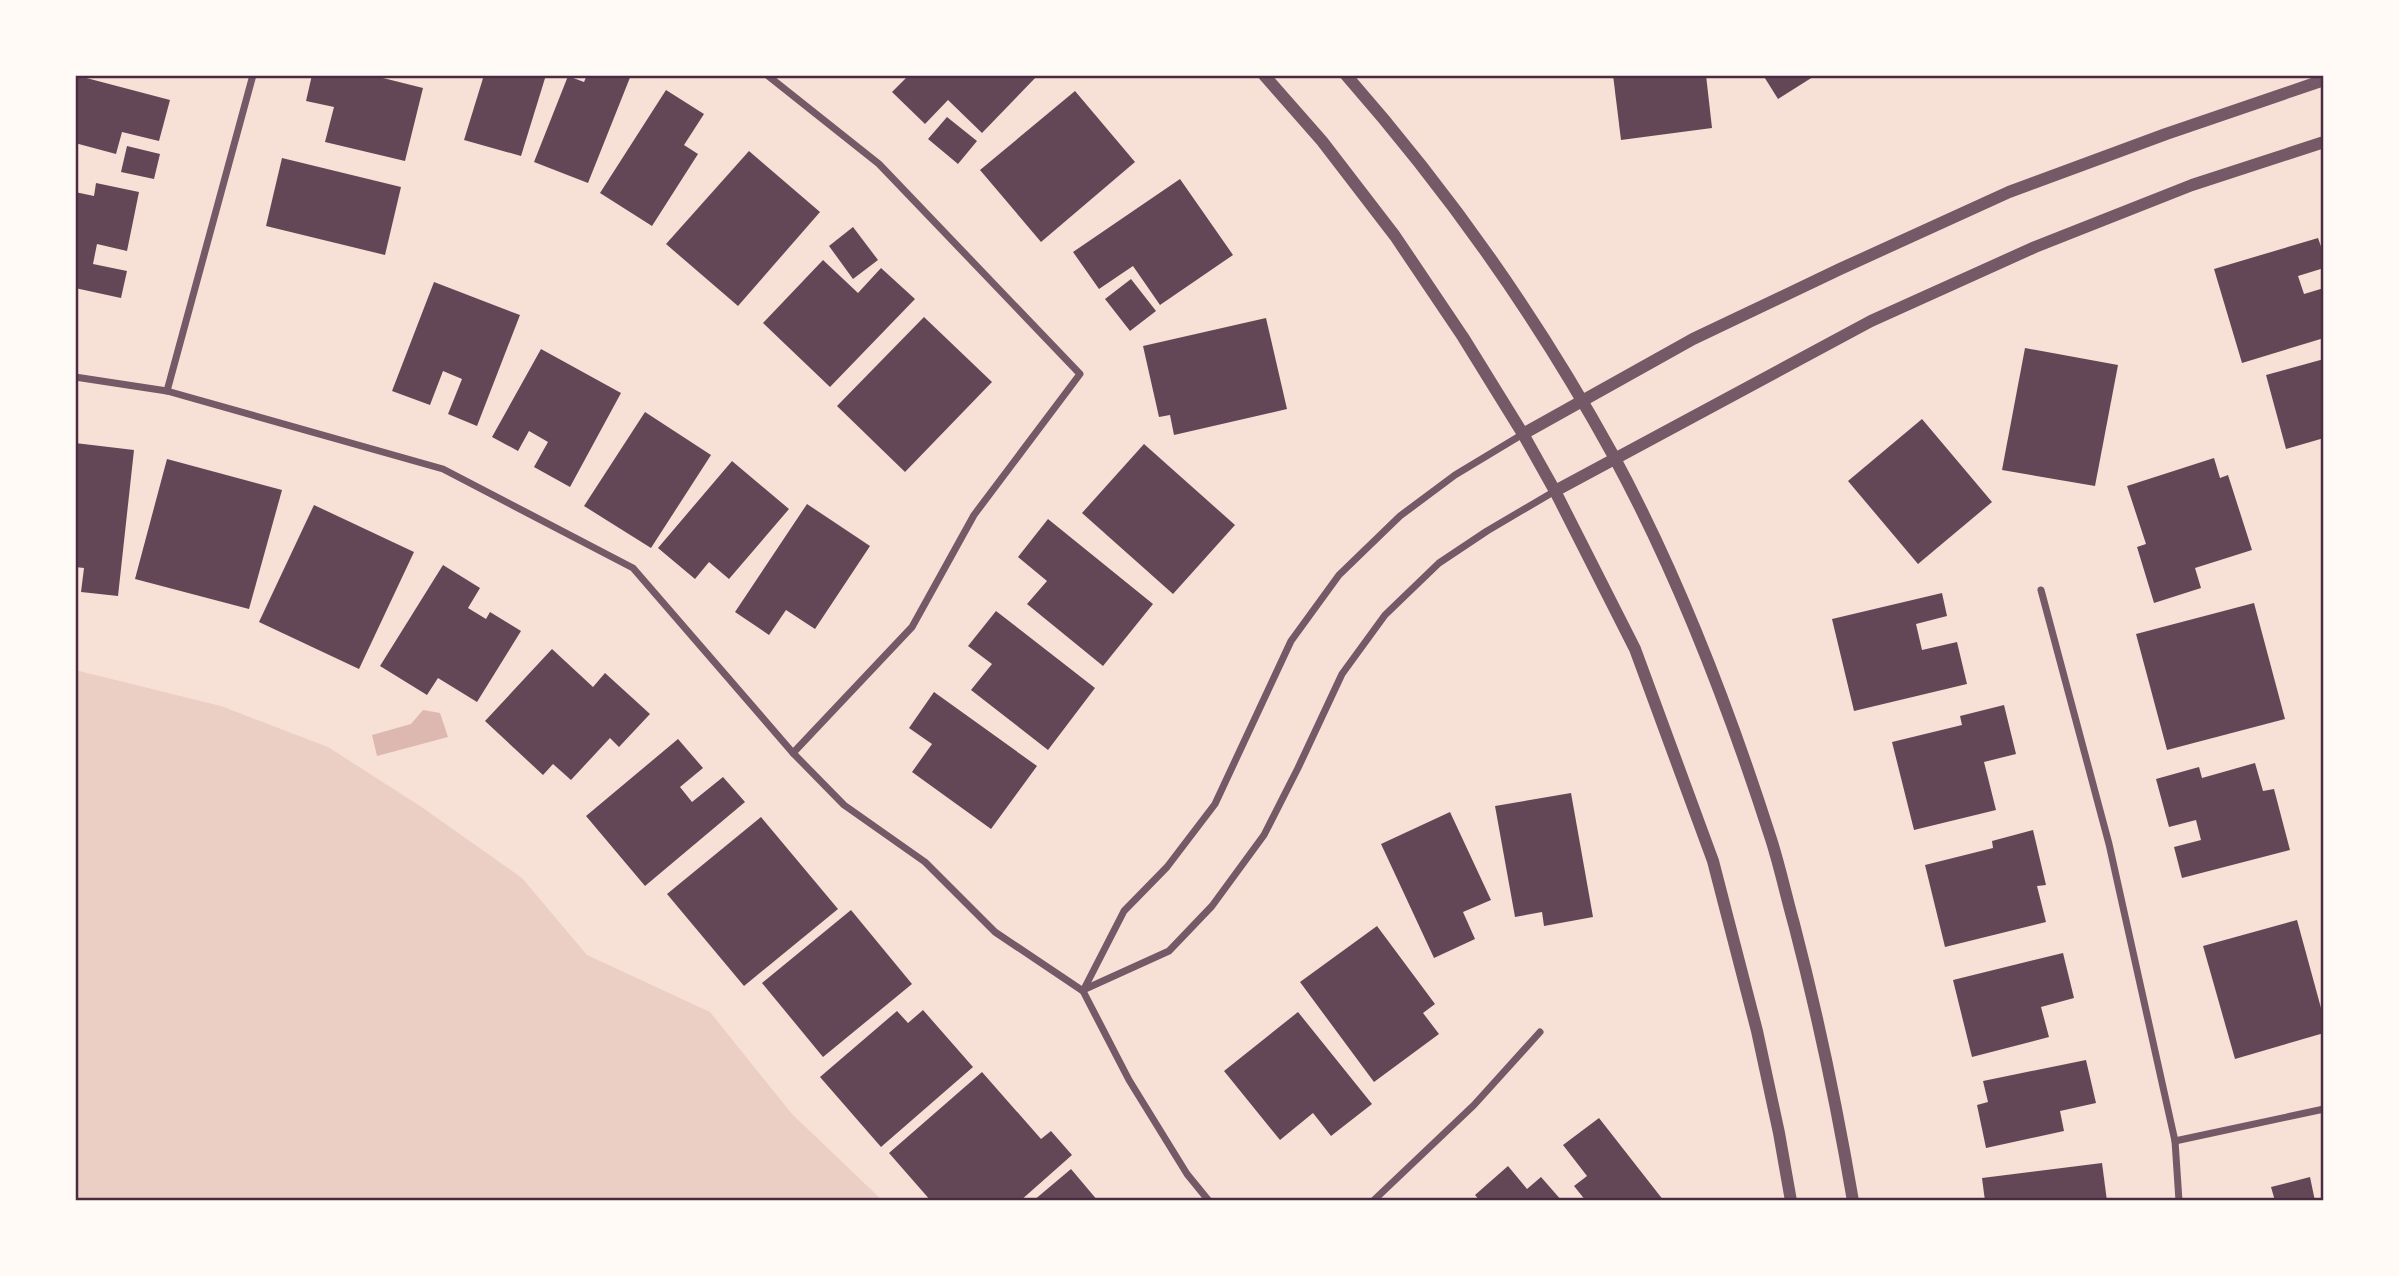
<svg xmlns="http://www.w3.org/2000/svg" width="2399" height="1276" viewBox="0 0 2399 1276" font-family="Roboto,sans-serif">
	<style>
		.green { fill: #ebcfc5 }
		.water { fill: #dcb8b0 }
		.building { fill: #644757 }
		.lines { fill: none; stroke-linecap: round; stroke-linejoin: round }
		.minor { stroke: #755966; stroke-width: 7 }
		.tertiary { stroke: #755966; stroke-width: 12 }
		.neatline { fill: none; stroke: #4a2c40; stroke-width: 2.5 }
	</style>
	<rect width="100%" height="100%" fill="#f7e1d7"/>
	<path class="green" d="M75 670 221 706 328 747 420 806 522 878 587 955 710 1012 792 1114 883 1201H75Z"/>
	<path class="water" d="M423 710 440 713 448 737 377 756 372 735 411 724Z"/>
	<g class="building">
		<path d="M75 75 170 100 159 141 122 132 116 154 75 143Z"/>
		<path d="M312 75H371L423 88 405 161 325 142 334 107 306 101Z"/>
		<path d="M484 75H546L521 156 464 140Z"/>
		<path d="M587 75H631L588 183 534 162 568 76 584 82Z"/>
		<path d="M909 75H1038L982 133 948 100 925 124 892 92Z"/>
		<path d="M1613 75H1706L1712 128 1621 140Z"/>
		<path d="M1763 75H1816L1778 99Z"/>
		<path d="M666 90 704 114 684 145 698 154 652 226 600 193Z"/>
		<path d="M1075 91 1135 162 1041 242 980 170Z"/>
		<path d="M947 117 977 141 958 164 928 139Z"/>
		<path d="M127 146 160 154 154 179 121 172Z"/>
		<path d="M749 151 820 212 738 306 666 244Z"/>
		<path d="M282 158 401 187 385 255 266 226Z"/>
		<path d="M1180 179 1233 255 1160 305 1133 266 1099 289 1073 252Z"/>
		<path d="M96 183 139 192 127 251 97 244 93 264 127 271 121 298 75 288V192L94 196Z"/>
		<path d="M853 227 878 260 853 279 829 246Z"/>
		<path d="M2318 238 2324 255V268L2298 276 2304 294 2324 288V338L2242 363 2214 269Z"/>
		<path d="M823 260 858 293 881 268 915 299 830 387 763 323Z"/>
		<path d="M1131 279 1156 311 1130 331 1105 299Z"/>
		<path d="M434 282 520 315 477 426 448 414 462 379 443 371 430 405 392 391Z"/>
		<path d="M924 317 992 382 905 472 837 406Z"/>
		<path d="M1266 318 1287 409 1174 435 1170 415 1159 417 1143 346Z"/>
		<path d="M2025 348 2118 365 2095 486 2002 470Z"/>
		<path d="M541 349 621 393 570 487 534 467 548 442 529 431 518 451 492 437Z"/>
		<path d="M2324 359V438L2286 449 2266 375Z"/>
		<path d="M645 412 711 455 651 548 584 506Z"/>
		<path d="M1922 419 1992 502 1918 564 1848 481Z"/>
		<path d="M75 443 134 450 118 596 81 592 84 568 75 567Z"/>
		<path d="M1144 444 1235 525 1173 594 1082 513Z"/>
		<path d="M2214 458 2220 478 2228 475 2252 550 2195 568 2201 588 2154 603 2137 547 2146 544 2127 486Z"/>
		<path d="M167 459 282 490 249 609 135 579Z"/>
		<path d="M732 461 789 509 729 579 709 562 695 579 658 548Z"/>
		<path d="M807 504 870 546 815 629 786 610 769 635 735 612Z"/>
		<path d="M314 505 414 552 359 669 259 622Z"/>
		<path d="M1048 519 1153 604 1103 666 1027 604 1047 581 1018 557Z"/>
		<path d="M443 565 480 588 468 608 486 619 490 612 521 631 477 702 438 678 427 695 380 666Z"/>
		<path d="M1942 593 1947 616 1916 624 1922 650 1957 642 1967 684 1854 711 1832 619Z"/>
		<path d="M2254 603 2285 719 2167 750 2136 634Z"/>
		<path d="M996 611 1095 688 1048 750 971 690 992 664 968 646Z"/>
		<path d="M552 649 593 687 605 673 650 714 619 747 610 738 571 780 553 764 543 775 485 721Z"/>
		<path d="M934 692 1037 766 991 829 912 772 932 744 909 728Z"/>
		<path d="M2004 705 2016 754 1984 762 1996 810 1914 830 1892 742 1962 725 1960 716Z"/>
		<path d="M678 739 703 768 680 787 692 802 723 777 745 802 645 886 586 816Z"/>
		<path d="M2255 763 2263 791 2274 789 2290 850 2182 878 2174 847 2201 840 2196 820 2169 827 2156 779 2199 767 2202 778Z"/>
		<path d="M1571 793 1593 917 1544 926 1542 912 1515 917 1495 806Z"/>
		<path d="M1450 812 1491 900 1463 912 1475 939 1434 958 1381 844Z"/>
		<path d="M761 817 838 909 744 986 667 894Z"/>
		<path d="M2033 830 2046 885 2037 886 2046 922 1945 947 1925 865 1993 848 1992 841Z"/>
		<path d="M851 910 912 984 823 1057 762 983Z"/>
		<path d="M2297 920 2324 1019V1033L2235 1059 2203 946Z"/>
		<path d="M1377 926 1435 1004 1423 1013 1439 1034 1374 1082 1300 982Z"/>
		<path d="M2063 953 2074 998 2041 1007 2049 1037 1972 1057 1953 980Z"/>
		<path d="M923 1010 973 1067 881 1147 820 1077 897 1011 908 1023Z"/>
		<path d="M1298 1012 1372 1104 1331 1136 1313 1113 1280 1140 1224 1071Z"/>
		<path d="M2086 1060 2096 1103 2060 1111 2064 1131 1986 1148 1977 1105 1988 1102 1983 1081Z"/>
		<path d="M982 1072 1041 1139 1051 1131 1072 1155 1020 1201H931L889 1153Z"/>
		<path d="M1599 1118 1664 1201H1586L1574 1186 1587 1176 1563 1145Z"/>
		<path d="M2102 1163 2107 1201H1985L1982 1178Z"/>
		<path d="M1508 1166 1527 1189 1541 1177 1562 1201H1480L1475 1195Z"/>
		<path d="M1071 1169 1098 1201H1033Z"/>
		<path d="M2310 1177 2315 1201H2275L2271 1187Z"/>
	</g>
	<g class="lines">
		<g class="minor">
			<path d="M767 75 879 164 1080 374 974 515 912 627 793 753"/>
			<path d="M75 377 167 391 443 469 633 568 793 753 844 805 925 862 995 932 1083 991 1129 1080 1187 1174 1209 1201"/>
			<path d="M167 391 253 75"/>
			<path d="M2041 590 2109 844 2175 1141 2179 1201"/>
			<path d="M1083 990 1169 951 1212 906 1264 835 1298 768 1342 674 1385 615 1439 563 1487 531 1555 491"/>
			<path d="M1083 991 1124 911 1167 867 1215 804 1291 641 1339 575 1400 516 1455 475 1523 434"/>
			<path d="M2175 1141 2324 1109"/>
			<path d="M1373 1201 1474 1105 1540 1032"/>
		</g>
		<g class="tertiary">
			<path d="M1264 75 1322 141 1395 236 1463 337 1523 434 1555 491 1635 649 1713 861 1757 1031 1779 1133 1791 1201"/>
			<path d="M1346 75C1448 191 1539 320 1613 455 1677 573 1730 711 1771 839 1780 867 1786 896 1794 924 1818 1016 1837 1107 1853 1201"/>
			<path d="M1523 434 1693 339 1840 269 2009 192 2166 134 2324 80"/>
			<path d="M1555 491 1871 321 2035 247 2192 185 2324 142"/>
		</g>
	</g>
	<rect width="2399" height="1276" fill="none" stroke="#fffaf5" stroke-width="154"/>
	<rect x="77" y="77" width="2245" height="1122" class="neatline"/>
</svg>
